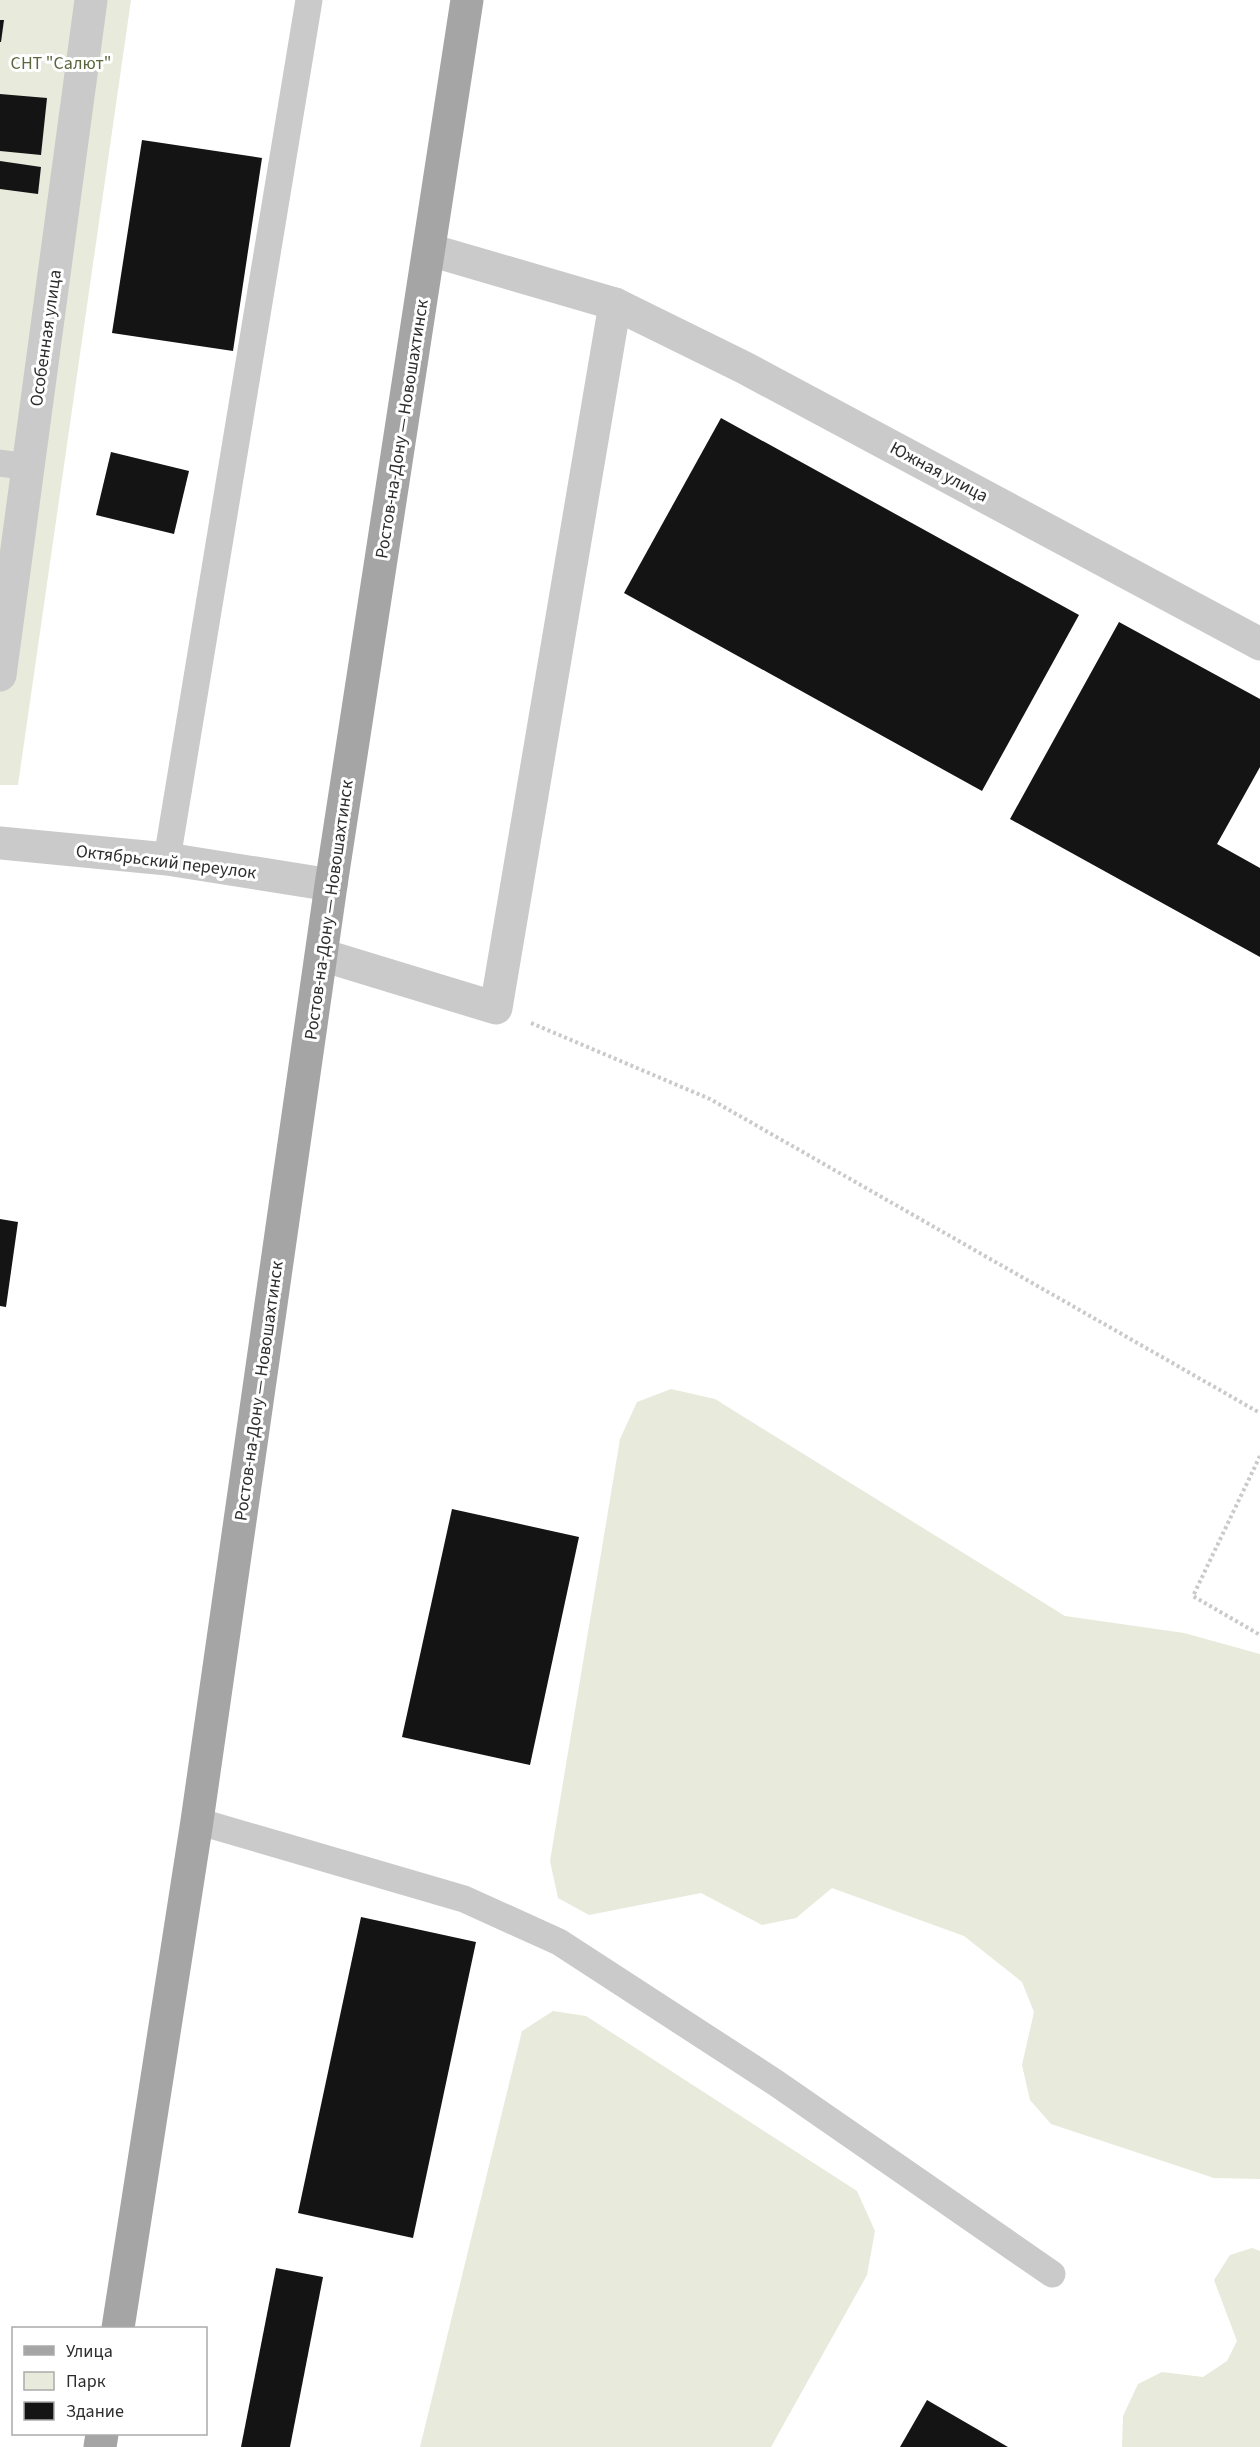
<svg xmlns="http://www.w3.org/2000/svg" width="1260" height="2447" viewBox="0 0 1260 2447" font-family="'Source Sans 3',sans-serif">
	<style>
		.green { fill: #e8eadc }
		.building { fill: #141414 }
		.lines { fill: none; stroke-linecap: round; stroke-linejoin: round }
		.path { stroke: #cacaca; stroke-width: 4; stroke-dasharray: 3 3; stroke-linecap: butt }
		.service { stroke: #cacaca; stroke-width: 27 }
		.minor { stroke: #cacaca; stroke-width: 33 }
		.primary { stroke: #a5a5a5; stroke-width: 33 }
		.labels { text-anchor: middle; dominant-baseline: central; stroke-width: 6; stroke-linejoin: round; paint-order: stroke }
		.park-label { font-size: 18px; fill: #5c663e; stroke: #fff }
		.street-label { font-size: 18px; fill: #2d2d2d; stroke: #fff }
	</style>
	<rect width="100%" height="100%" fill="#fff"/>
	<g class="green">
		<path d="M0 0H131L18 785H0Z"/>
		<path d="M671 1389 715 1399 1065 1616 1184 1633 1260 1654V2179L1214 2178 1051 2124 1030 2100 1022 2065 1034 2012 1022 1982 964 1936 832 1888 796 1918 762 1925 701 1893 589 1915 558 1898 550 1861 620 1439 637 1402Z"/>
		<path d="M553 2011 586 2016 857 2191 875 2231 867 2275 771 2447H420L522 2031Z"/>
		<path d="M1252 2248 1260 2251V2447H1122L1123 2416 1138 2384 1162 2372 1203 2377 1227 2361 1237 2341 1214 2280 1230 2255Z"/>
	</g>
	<g class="building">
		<path d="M0 20H4L1 42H0Z"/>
		<path d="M0 94 47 98 41 155 0 151Z"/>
		<path d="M142 140 262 158 233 351 112 333Z"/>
		<path d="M0 161 41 167 38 194 0 189Z"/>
		<path d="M721 418 1079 615 982 791 624 593Z"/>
		<path d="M111 452 189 471 174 534 96 515Z"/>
		<path d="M1119 622 1260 699V767L1217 844 1260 868V957L1010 819Z"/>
		<path d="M0 1219 18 1222 6 1307 0 1306Z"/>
		<path d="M452 1509 579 1537 530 1765 402 1737Z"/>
		<path d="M361 1917 476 1942 413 2238 298 2213Z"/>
		<path d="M276 2268 323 2277 290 2447H241Z"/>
		<path d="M927 2400 1008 2447H900Z"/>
	</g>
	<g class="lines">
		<g class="path">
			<path d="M531 1023 710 1099 1260 1413"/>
			<path d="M1260 1456 1193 1596 1260 1635"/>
		</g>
		<g class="service">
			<path d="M0 463 29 467"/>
			<path d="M167 859 309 0"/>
			<path d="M197 1821 464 1899 559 1942 776 2083 1052 2274"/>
		</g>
		<g class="minor">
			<path d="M430 250 615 304 745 368 1260 644"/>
			<path d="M0 675 91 0"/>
			<path d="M0 843 167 859 331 885"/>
			<path d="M322 955 496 1008 615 304"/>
		</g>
		<g class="primary">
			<path d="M118 2328 197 1821 331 885 467 0"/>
			<path d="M100 2447 102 2434"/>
		</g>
	</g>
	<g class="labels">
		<g class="park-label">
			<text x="61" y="63">СНТ "Салют"</text>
		</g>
		<g class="street-label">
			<text transform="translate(46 338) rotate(-82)">Особенная улица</text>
			<text transform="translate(402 429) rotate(-81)">Ростов-на-Дону — Новошахтинск</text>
			<text transform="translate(939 472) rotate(28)">Южная улица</text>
			<text transform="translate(166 862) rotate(7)">Октябрьский переулок</text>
			<text transform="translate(329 910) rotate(-82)">Ростов-на-Дону — Новошахтинск</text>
			<text transform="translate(259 1391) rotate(-82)">Ростов-на-Дону — Новошахтинск</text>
		</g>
	</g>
	<rect x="12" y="2327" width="195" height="108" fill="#ffffff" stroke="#ababab" stroke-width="1.5"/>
	<rect x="24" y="2346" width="30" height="9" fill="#a5a5a5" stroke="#ababab" stroke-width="1.5"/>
	<text x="66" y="2357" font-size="18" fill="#2d2d2d">Улица</text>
	<rect x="24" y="2372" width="30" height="18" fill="#e8eadc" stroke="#ababab" stroke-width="1.5"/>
	<text x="66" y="2387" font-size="18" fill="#2d2d2d">Парк</text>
	<rect x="24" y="2402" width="30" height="18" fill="#141414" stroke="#ababab" stroke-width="1.5"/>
	<text x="66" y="2417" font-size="18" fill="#2d2d2d">Здание</text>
</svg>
